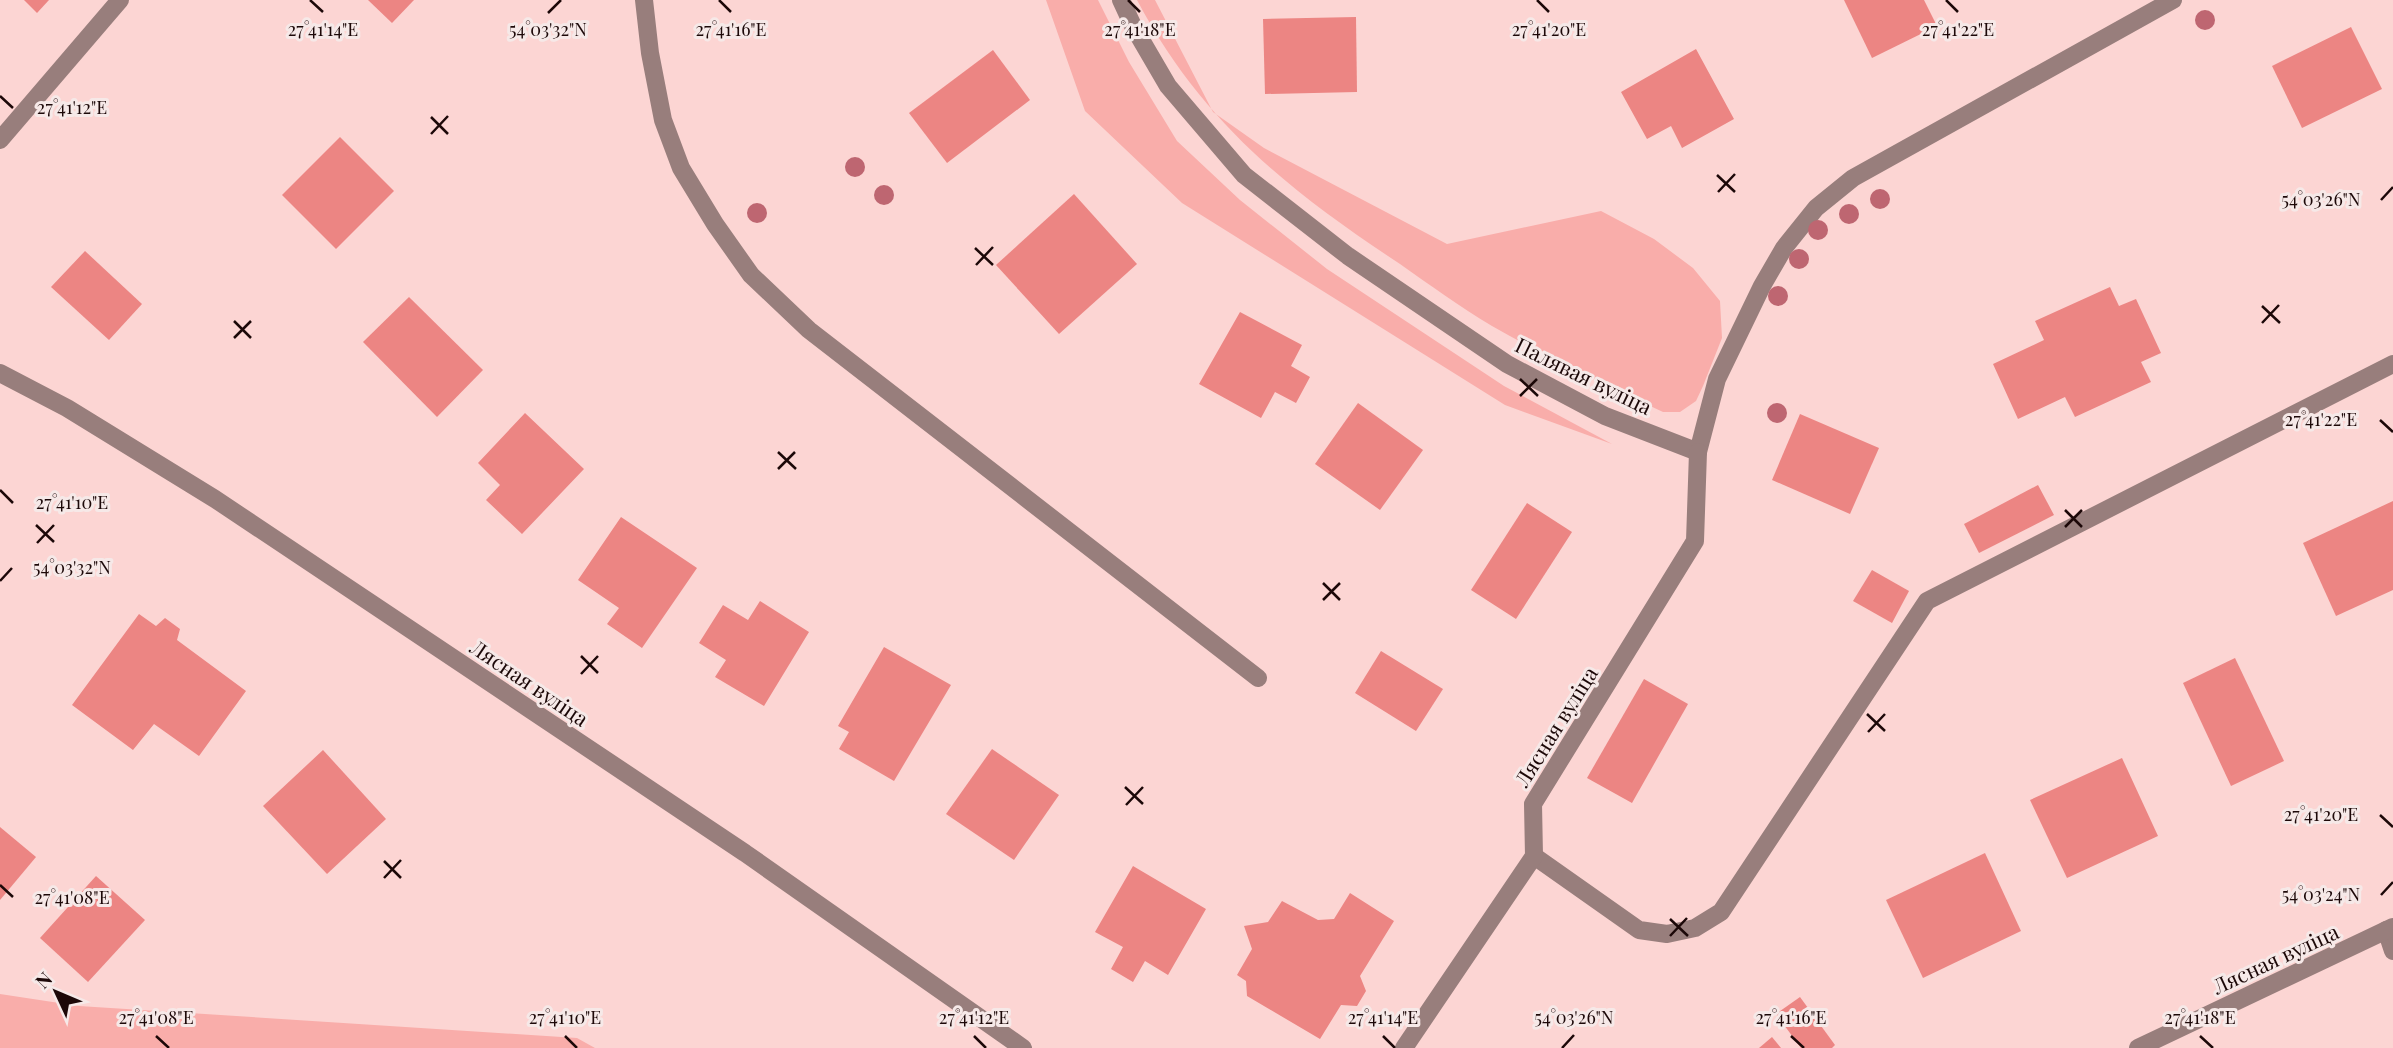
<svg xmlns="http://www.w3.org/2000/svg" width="2393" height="1048" viewBox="0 0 2393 1048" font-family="'Playfair Display',serif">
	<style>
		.green { fill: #f9adaa }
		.building { fill: #ec8583 }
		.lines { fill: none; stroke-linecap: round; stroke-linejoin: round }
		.lane { stroke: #987e7c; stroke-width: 18 }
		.street { stroke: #987e7c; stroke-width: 18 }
		.tree { fill: #be6671 }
		.ticks { fill: none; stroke: #1c0808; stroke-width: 2.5 }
		.labels { text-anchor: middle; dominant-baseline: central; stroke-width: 6; stroke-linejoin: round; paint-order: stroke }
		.street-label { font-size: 21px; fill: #1c0808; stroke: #f6e9e8 }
		.ticks-label { font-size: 18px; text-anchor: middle; fill: #1c0808; stroke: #f6e9e8; stroke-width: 6; stroke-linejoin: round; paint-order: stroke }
	</style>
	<rect width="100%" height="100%" fill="#fcd5d3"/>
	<g class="green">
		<path d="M1046 0H1098L1129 62 1177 141 1240 200 1327 269 1504 386 1612 444 1505 405 1182 203 1085 111Z"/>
		<path d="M1137 0H1155L1213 112 1264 148 1447 244 1601 211 1654 239 1693 268 1720 301 1722 338 1703 386 1696 401 1680 412H1663C1605 385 1548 358 1492 326 1460 307 1430 285 1400 264 1288 190 1201 121 1137 0Z"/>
		<path d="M0 994 79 1006 577 1038 595 1048H0Z"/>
	</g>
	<g class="building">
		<path d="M24 0H49L37 13Z"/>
		<path d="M368 0H414L392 23Z"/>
		<path d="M1844 0H1924L1937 26 1872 58Z"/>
		<path d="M1356 17 1357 92 1265 94 1263 19Z"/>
		<path d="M2351 27 2382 89 2302 128 2272 66Z"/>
		<path d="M1696 49 1734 119 1682 148 1671 126 1647 139 1621 92Z"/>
		<path d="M993 50 1030 100 947 163 909 113Z"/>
		<path d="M340 137 394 191 336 249 282 195Z"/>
		<path d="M1074 194 1137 264 1059 334 996 265Z"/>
		<path d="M85 251 142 304 109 340 51 287Z"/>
		<path d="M2110 287 2119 306 2136 299 2161 353 2141 362 2151 382 2075 417 2065 397 2018 419 1993 364 2044 340 2035 321Z"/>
		<path d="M409 297 483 370 437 417 363 342Z"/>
		<path d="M1240 312 1302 345 1291 366 1310 377 1296 403 1275 392 1261 418 1199 384Z"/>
		<path d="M1358 403 1423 450 1380 510 1315 464Z"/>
		<path d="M525 413 584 469 522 534 486 500 500 485 478 463Z"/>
		<path d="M1800 414 1879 448 1850 514 1772 480Z"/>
		<path d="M2038 485 2054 515 1979 553 1964 524Z"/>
		<path d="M2393 501V590L2336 616 2303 543Z"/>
		<path d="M1527 503 1572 532 1516 619 1471 590Z"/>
		<path d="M621 517 697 568 642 648 607 624 619 608 578 580Z"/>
		<path d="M1872 570 1909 591 1892 623 1853 601Z"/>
		<path d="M760 601 809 632 764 706 715 677 726 660 699 643 723 605 748 620Z"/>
		<path d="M139 614 156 626 165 618 180 629 177 640 246 691 199 756 154 724 133 750 72 705Z"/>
		<path d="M884 647 951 685 894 781 839 749 849 732 838 726Z"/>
		<path d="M1381 651 1443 689 1416 731 1355 693Z"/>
		<path d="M2235 658 2284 761 2231 786 2183 683Z"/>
		<path d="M1644 679 1688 704 1632 803 1587 778Z"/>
		<path d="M992 749 1059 795 1014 860 946 814Z"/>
		<path d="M323 750 386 819 327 874 263 806Z"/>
		<path d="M2122 758 2158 836 2067 878 2030 800Z"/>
		<path d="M0 827 36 857 0 900Z"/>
		<path d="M1985 853 2021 931 1923 978 1886 900Z"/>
		<path d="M1133 866 1206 909 1168 975 1145 961 1133 982 1111 969 1123 947 1095 932Z"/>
		<path d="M96 876 145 920 88 982 40 938Z"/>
		<path d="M1350 893 1394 921 1360 976 1366 991 1357 1006 1341 1005 1320 1039 1247 996 1246 981 1237 975 1252 949 1244 926 1268 922 1282 901 1318 920 1334 919Z"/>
		<path d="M1800 997 1835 1045 1832 1048H1801L1776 1014Z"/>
		<path d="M1772 1037 1781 1048H1759Z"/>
	</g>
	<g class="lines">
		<g class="lane">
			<path d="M644 0 650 53 663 120 681 168 715 224 751 275 809 330 1258 678"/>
			<path d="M1534 856 1639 930 1667 934 1695 928 1721 912 1927 601 2393 364"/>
		</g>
		<g class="street">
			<path d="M1121 0 1133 26 1168 86 1244 175 1348 256 1507 364 1605 416 1698 452 1717 379 1762 286 1784 248 1816 208 1853 178 2173 0"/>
			<path d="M0 140 120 0"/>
			<path d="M0 373 67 408 215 499 745 853 1023 1048"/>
			<path d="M2386 930 2393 951"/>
			<path d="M1404 1048 1534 856 1533 804 1695 541 1698 452"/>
			<path d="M2138 1048 2393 927"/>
		</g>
	</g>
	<g class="tree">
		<circle cx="2205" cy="20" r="10"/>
		<circle cx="855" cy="167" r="10"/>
		<circle cx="884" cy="195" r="10"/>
		<circle cx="1880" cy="199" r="10"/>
		<circle cx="757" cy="213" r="10"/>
		<circle cx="1849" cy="214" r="10"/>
		<circle cx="1818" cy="230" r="10"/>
		<circle cx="1799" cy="259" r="10"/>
		<circle cx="1778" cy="296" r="10"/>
		<circle cx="1777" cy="413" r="10"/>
	</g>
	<path class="ticks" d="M310 0 323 12M719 0 731 12M1128 0 1140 12M1537 0 1549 12M1946 0 1958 12M548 13 561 0M0 96 13 108M431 117 448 134M431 134 448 116M1717 175 1735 192M1718 192 1735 174M2381 200 2393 187M975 248 993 265M976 265 993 247M2262 306 2280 323M234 321 251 338M2262 323 2279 305M234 338 251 321M1520 379 1538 396M1520 396 1537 379M2380 420 2393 432M778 452 796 469M778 469 795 452M0 490 13 503M2065 510 2082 527M36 525 54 542M2065 527 2082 510M37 543 54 525M0 581 12 568M1323 583 1340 600M1323 600 1340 583M581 656 598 673M581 674 598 656M1867 714 1885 731M1868 732 1885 714M1125 787 1143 804M1126 805 1143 787M2380 815 2393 827M384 861 401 878M384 878 401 860M0 885 13 897M2381 895 2393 882M1670 919 1688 936M1670 936 1687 918M156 1036 169 1048M565 1036 577 1048M974 1036 986 1048M1383 1036 1395 1048M1791 1036 1804 1048M2200 1036 2213 1048M1562 1048 1574 1035"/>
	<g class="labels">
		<g class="street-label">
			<text transform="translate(1584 375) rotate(26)">Палявая вуліца</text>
			<text transform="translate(530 682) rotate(34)">Лясная вуліца</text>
			<text transform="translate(1555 726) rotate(-58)">Лясная вуліца</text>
			<text transform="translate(2275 958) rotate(-25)">Лясная вуліца</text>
		</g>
	</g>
	<g class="ticks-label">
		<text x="323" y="36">27°41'14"E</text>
		<text x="731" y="36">27°41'16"E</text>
		<text x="1140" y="36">27°41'18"E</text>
		<text x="1549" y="36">27°41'20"E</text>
		<text x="1958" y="36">27°41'22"E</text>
		<text x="548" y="36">54°03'32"N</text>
		<text x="72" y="114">27°41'12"E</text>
		<text x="2321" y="206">54°03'26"N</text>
		<text x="2321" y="426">27°41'22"E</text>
		<text x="72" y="509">27°41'10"E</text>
		<text x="72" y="574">54°03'32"N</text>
		<text x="2321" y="821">27°41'20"E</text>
		<text x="2321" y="901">54°03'24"N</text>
		<text x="72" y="904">27°41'08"E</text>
		<text x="1574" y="1024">54°03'26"N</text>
		<text x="156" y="1024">27°41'08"E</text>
		<text x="565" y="1024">27°41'10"E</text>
		<text x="974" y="1024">27°41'12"E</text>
		<text x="1383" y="1024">27°41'14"E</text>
		<text x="1791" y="1024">27°41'16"E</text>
		<text x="2200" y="1024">27°41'18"E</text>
	</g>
	<g transform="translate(56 992) rotate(314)" stroke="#f6e9e8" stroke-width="5" paint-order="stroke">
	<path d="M0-5L12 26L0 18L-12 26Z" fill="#1c0808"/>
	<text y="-10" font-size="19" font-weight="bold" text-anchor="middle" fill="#1c0808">N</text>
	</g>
</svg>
